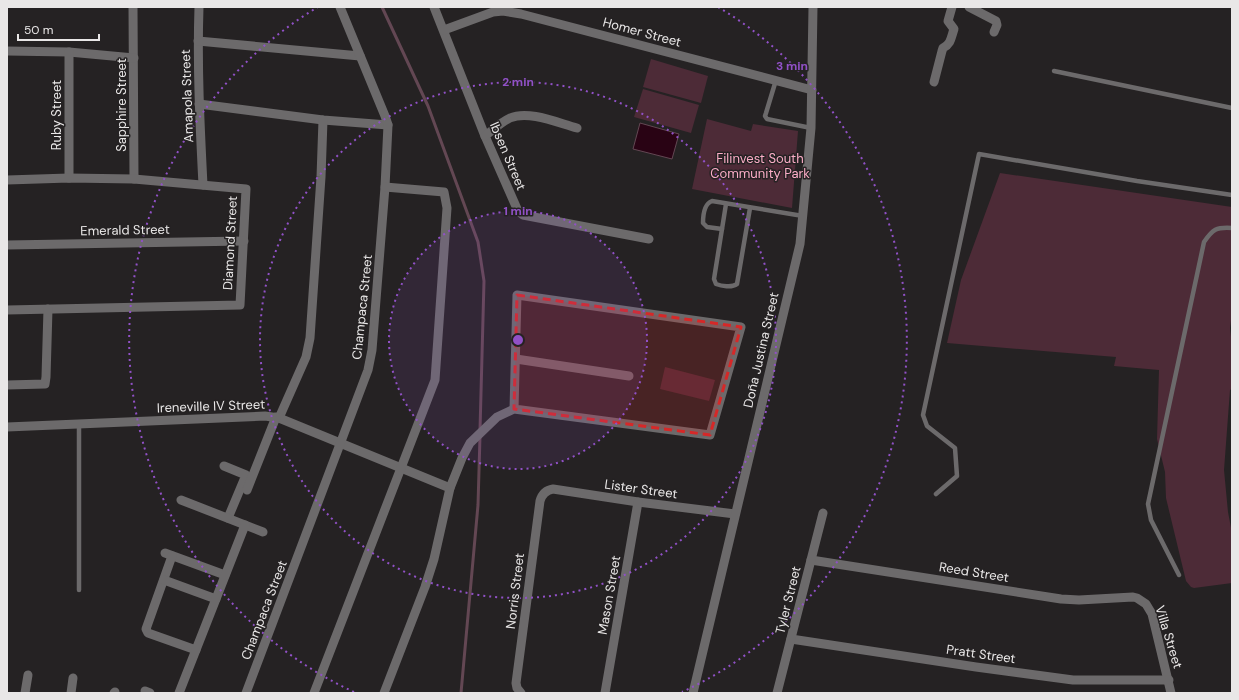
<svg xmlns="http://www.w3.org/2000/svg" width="1239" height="700" viewBox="0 0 1239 700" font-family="'DM Sans',sans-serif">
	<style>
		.green { fill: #4d2b37 }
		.water { fill: #290314; stroke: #634753 }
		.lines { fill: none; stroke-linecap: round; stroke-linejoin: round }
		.stream { stroke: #634753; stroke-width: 3 }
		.service { stroke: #6c6a6b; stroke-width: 4.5 }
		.minor { stroke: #6c6a6b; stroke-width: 9 }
		.marked { fill: #d62828; fill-opacity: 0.2; stroke: #d62828; stroke-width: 3; stroke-dasharray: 8 5; stroke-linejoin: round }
		.ring { fill: none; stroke: #9151c7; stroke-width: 2; stroke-dasharray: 2 4 }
		.labels { text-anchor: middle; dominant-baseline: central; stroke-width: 3; stroke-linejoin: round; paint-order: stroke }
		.street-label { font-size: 13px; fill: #e9e7e7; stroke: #252223 }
		.park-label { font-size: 13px; fill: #fbadc7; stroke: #252223 }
		.centre { fill: #9151c7; stroke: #252223; stroke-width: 2 }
		.ring-label { font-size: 12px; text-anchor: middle; font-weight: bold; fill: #9151c7; stroke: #252223; stroke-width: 3; stroke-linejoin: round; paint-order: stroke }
	</style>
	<rect width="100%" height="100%" fill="#252223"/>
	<g class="green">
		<path d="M651 59 708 76 701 103 643 87Z"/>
		<path d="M643 89 699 105 691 133 634 117Z"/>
		<path d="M707 119 751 131 753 124 798 131 792 208 692 189Z"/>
		<path d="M1000 173 1232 207V313L1230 328 1232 345V389L1230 390 1224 470 1228 512 1232 533V583L1194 588 1191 587 1186 581 1166 498 1165 472 1157 439 1159 370 1114 366 1116 357 947 343 961 280Z"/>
		<path d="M665 367 715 380 709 401 660 389Z"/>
	</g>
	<path class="water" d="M640 123 679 134 672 159 633 149Z"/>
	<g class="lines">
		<g class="stream">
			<path d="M382 7 428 106 478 242 484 281 480 430"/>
			<path d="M461 693 478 505 480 436"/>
		</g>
		<g class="service">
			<path d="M1054 71 1232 108"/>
			<path d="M776 80 766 113 765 116 767 119 811 128"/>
			<path d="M726 204 714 279 716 284C721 286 732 288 737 284L750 208"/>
			<path d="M722 229 707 227 703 223C703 215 704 204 712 201L803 216"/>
			<path d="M936 494 957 476 955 448 927 426 923 415 979 154 1137 181 1232 195"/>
			<path d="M1179 575 1151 520 1148 504 1204 242C1213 229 1216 227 1232 228"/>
			<path d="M79 590V424"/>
		</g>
		<g class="minor">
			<path d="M133 7 134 179"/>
			<path d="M199 7C197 66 200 126 203 185"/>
			<path d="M434 7 485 136 518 211 523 215 649 239"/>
			<path d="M969 7 996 21 997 25 994 32"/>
			<path d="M444 30 493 12 503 11 521 14 812 90"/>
			<path d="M198 41 360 56"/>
			<path d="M7 51 69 52 134 58"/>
			<path d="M934 82 942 51 943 48C951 44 951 38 954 29L948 21 952 7"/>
			<path d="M199 104 323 120 388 125"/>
			<path d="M485 136C493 130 501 122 510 118 529 110 558 123 577 128"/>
			<path d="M69 178V52"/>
			<path d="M7 180 69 178 134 179 246 189 240 305 7 310"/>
			<path d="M7 245 244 241"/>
			<path d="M516 359 629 376"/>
			<path d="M7 385 45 384 46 377 48 309"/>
			<path d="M279 418 306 357 310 338 321 177 323 120"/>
			<path d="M7 427 265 416 279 418 450 488"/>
			<path d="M224 466 246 475 228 518"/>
			<path d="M247 490 276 417"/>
			<path d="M181 500 263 532"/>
			<path d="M165 553 225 575"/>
			<path d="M172 556 146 629 148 633 196 650"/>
			<path d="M811 560 1061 599 1079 600 1133 597 1137 598 1146 604 1152 614 1171 693"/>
			<path d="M164 580 216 599"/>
			<path d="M791 639 976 667 1073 680H1169"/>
			<path d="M145 691 150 693"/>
			<path d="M25 693 28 675"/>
			<path d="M71 693 73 678"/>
			<path d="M114 693 115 692"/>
			<path d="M179 693 245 525"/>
			<path d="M246 693 368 370 372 350 385 187 388 125 385 116 340 7"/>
			<path d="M314 693 435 380 447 208 444 192 385 187"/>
			<path d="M384 693 425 587 434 559 450 488 462 458 470 443 497 417 514 409 710 435 741 327 517 295 514 409"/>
			<path d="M521 693 517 688 516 683 540 501C542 494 546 490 553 489L638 502 735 514"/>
			<path d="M605 693 638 502"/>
			<path d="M693 693 800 244 811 128 813 7"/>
			<path d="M777 693 823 513"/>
		</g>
	</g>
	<path class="marked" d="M517 295 741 327 710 435 514 409Z"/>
	<circle cx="518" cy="340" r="129" fill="#9151c7" fill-opacity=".12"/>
	<g class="ring">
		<circle cx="518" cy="340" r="129"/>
		<circle cx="518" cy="340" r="258"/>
		<path d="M354 692A388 388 0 0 1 318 7M718 7A388 388 0 0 1 682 692"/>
	</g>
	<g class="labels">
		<g class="street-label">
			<text transform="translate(642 32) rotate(15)">Homer Street</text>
			<text transform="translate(187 96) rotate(-92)">Amapola Street</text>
			<text transform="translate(121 105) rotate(-90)">Sapphire Street</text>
			<text transform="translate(56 115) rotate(-90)">Ruby Street</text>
			<text transform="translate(508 156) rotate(67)">Ibsen Street</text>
			<text transform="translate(125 230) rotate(-1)">Emerald Street</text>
			<text transform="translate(230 243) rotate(-87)">Diamond Street</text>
			<text transform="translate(362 307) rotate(-84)">Champaca Street</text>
			<text transform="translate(761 350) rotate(-77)">Doña Justina Street</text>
			<text transform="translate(211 406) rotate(-2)">Ireneville IV Street</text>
			<text transform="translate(641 489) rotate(8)">Lister Street</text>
			<text transform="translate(974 572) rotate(9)">Reed Street</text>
			<text transform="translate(515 591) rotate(-83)">Norris Street</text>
			<text transform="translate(609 595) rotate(-80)">Mason Street</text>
			<text transform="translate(788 600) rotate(-76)">Tyler Street</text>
			<text transform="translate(264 610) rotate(-69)">Champaca Street</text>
			<text transform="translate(1169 637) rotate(73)">Villa Street</text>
			<text transform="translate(981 654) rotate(8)">Pratt Street</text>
		</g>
		<g class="park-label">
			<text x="760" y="158">Filinvest South<tspan x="760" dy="15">Community Park</tspan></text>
		</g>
	</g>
	<circle cx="518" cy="340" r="6" class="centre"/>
	<g class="ring-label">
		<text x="792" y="70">3 min</text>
		<text x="518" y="86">2 min</text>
		<text x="518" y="215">1 min</text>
	</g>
	<rect width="1239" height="700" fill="none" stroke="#e9e7e7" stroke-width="16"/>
	<path d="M18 34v6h81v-6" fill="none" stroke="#e9e7e7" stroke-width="2"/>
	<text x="24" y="34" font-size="12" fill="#e9e7e7" stroke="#252223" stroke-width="3" paint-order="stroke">50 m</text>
</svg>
